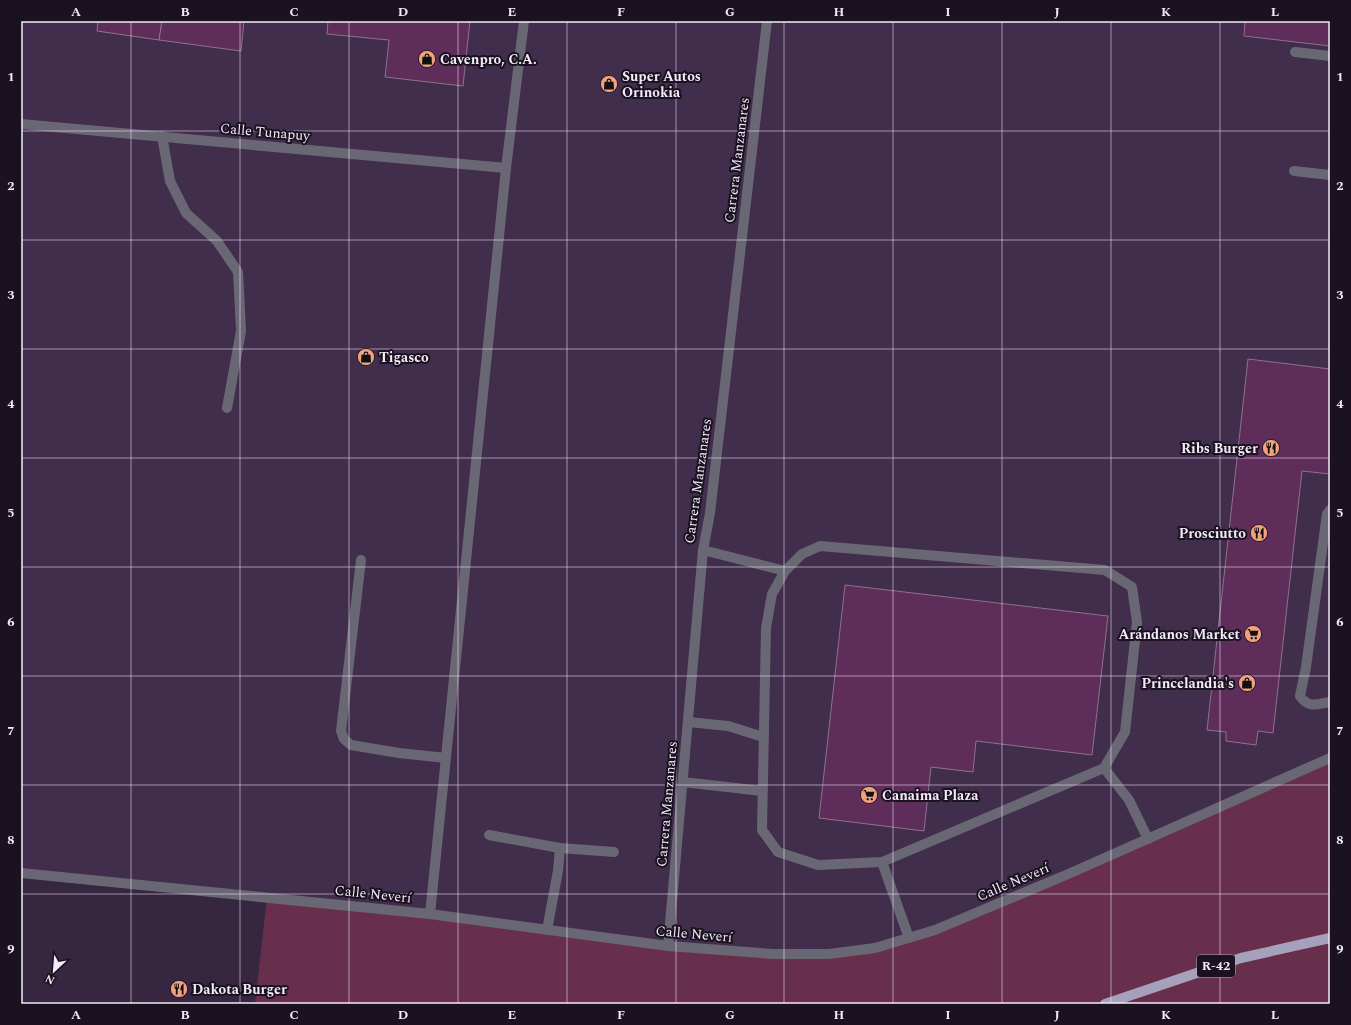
<svg xmlns="http://www.w3.org/2000/svg" width="1351" height="1025" viewBox="0 0 1351 1025" font-family="Spectral,serif">
	<style>
		.built { fill: #412d4c }
		.green { fill: #672f4c }
		.building { fill: #5f2d5a; stroke: #8e728a }
		.lines { fill: none; stroke-linecap: round; stroke-linejoin: round }
		.service { stroke: #6a6775; stroke-width: 10 }
		.minor { stroke: #6a6775; stroke-width: 10 }
		.primary { stroke: #a5a0bc; stroke-width: 10 }
		.grid { fill: none; stroke: #f4eafa; stroke-width: 1; stroke-opacity: 0.55 }
		.labels { text-anchor: middle; dominant-baseline: central; stroke-width: 4; stroke-linejoin: round; paint-order: stroke }
		.shield { fill: #1a121e; stroke: #b3a9b8; stroke-width: 1 }
		.shield-label { font-size: 13px; font-weight: bold; fill: #f4eafa }
		.poi-label { font-size: 14px; font-weight: bold; fill: #f4eafa; stroke: #1a121e; text-anchor: start }
		.street-label { font-size: 14px; fill: #f4eafa; stroke: #1a121e }
		.neatline { fill: none; stroke: #f4eafa; stroke-width: 1.5 }
		.grid-label { font-size: 13px; text-anchor: middle; font-weight: bold; fill: #f4eafa }
	</style>
	<rect width="100%" height="100%" fill="#36263f"/>
	<path class="built" d="M21 21H1330V756L934 928 874 947 771 953 21 872Z"/>
	<path class="green" d="M1330 756V1004H255L267 897 771 953 874 947 934 928Z"/>
	<g class="building">
		<path d="M98 21H162L159 40 97 31Z"/>
		<path d="M162 21H244L241 51 159 40Z"/>
		<path d="M328 21H470L463 86 385 77 389 40 327 34Z"/>
		<path d="M1245 21H1330V46L1244 36Z"/>
		<path d="M1248 359 1330 369V474L1302 471 1273 733 1258 731 1256 745 1226 741V732L1207 730Z"/>
		<path d="M845 585 1108 616 1092 755 976 741 973 772 931 767 924 831 819 818Z"/>
	</g>
	<g class="lines">
		<g class="service">
			<path d="M1295 52 1330 56"/>
			<path d="M162 136 170 181 186 213 217 241 238 272 241 331 227 408"/>
			<path d="M1294 171 1330 175"/>
			<path d="M1330 510 1327 514 1306 667 1300 696C1309 709 1317 704 1330 702"/>
			<path d="M820 546 1105 570 1132 587 1137 622 1125 732 1104 768 882 862 818 865 778 852 762 830 766 628 772 594 785 571 802 554Z"/>
			<path d="M703 550 785 571"/>
			<path d="M361 560 341 731 344 739 351 745 399 753 446 758"/>
			<path d="M689 722 728 726 763 737"/>
			<path d="M1104 768 1129 800 1148 839"/>
			<path d="M683 782 762 791"/>
			<path d="M489 835 560 848"/>
			<path d="M882 862 909 938"/>
			<path d="M547 930 558 871 560 848 614 852"/>
		</g>
		<g class="minor">
			<path d="M21 124 506 168"/>
			<path d="M21 873 430 914 668 946 773 954H829L875 948 935 930 1066 875 1330 758"/>
			<path d="M430 914 506 168 524 21"/>
			<path d="M668 946 703 550 710 513 767 21"/>
		</g>
		<path class="primary" d="M1105 1004 1241 958 1330 938"/>
	</g>
	<path class="grid" d="M131 21V1004M240 21V1004M349 21V1004M458 21V1004M567 21V1004M676 21V1004M784 21V1004M893 21V1004M1002 21V1004M1111 21V1004M1220 21V1004M21 131H1330M21 240H1330M21 349H1330M21 458H1330M21 567H1330M21 676H1330M21 785H1330M21 894H1330"/>
	<defs>
		<symbol id="shop-disc" viewBox="-11 -11 22 22"><circle r="9.5" fill="#f1a17d" stroke="#1a121e"/><path d="M-5-2.5h2.3a2.7 3.5 0 0 1 5.4 0H5L5.5 6h-11ZM-1.5-2.5h3a1.5 2.3 0 0 0-3 0Z" fill="#111"/></symbol>
		<symbol id="restaurant-disc" viewBox="-11 -11 22 22"><circle r="9.5" fill="#f1a17d" stroke="#1a121e"/><path d="M-5-6h1v4h1v-4h1v4h1v-4h1v5L-1.5 .5V6h-2V.5L-5-1ZM5-6V6H3V1.5H1.5Q1.5-4 5-6Z" fill="#111"/></symbol>
		<symbol id="supermarket-disc" viewBox="-11 -11 22 22"><circle r="9.5" fill="#f1a17d" stroke="#1a121e"/><path d="M-6-5.5h2.5l.6 2H6L4.5 2H-2.5L-4.4-4H-6ZM-1.5 3.2a1.3 1.3 0 1 0 .1 0ZM3 3.2a1.3 1.3 0 1 0 .1 0Z" fill="#111"/></symbol>
	</defs>
	<g fill-rule="evenodd">
		<use href="#shop-disc" x="417" y="49" width="20" height="20"/>
		<use href="#shop-disc" x="599" y="74" width="20" height="20"/>
		<use href="#shop-disc" x="356" y="347" width="20" height="20"/>
		<use href="#restaurant-disc" x="1261" y="438" width="20" height="20"/>
		<use href="#restaurant-disc" x="1249" y="523" width="20" height="20"/>
		<use href="#supermarket-disc" x="1243" y="624" width="20" height="20"/>
		<use href="#shop-disc" x="1237" y="673" width="20" height="20"/>
		<use href="#supermarket-disc" x="859" y="785" width="20" height="20"/>
		<use href="#restaurant-disc" x="169" y="979" width="20" height="20"/>
	</g>
	<g class="labels">
		<rect class="shield" x="1197" y="955" width="38" height="22" rx="3"/>
		<g class="shield-label">
			<text x="1216" y="966">R-42</text>
		</g>
		<g class="poi-label">
			<text x="440" y="59">Cavenpro, C.A.</text>
			<text x="622" y="76">Super Autos<tspan x="622" dy="16">Orinokia</tspan></text>
			<text x="379" y="357">Tigasco</text>
			<text x="1258" y="448" text-anchor="end">Ribs Burger</text>
			<text x="1246" y="533" text-anchor="end">Prosciutto</text>
			<text x="1240" y="634" text-anchor="end">Arándanos Market</text>
			<text x="1234" y="683" text-anchor="end">Princelandia's</text>
			<text x="882" y="795">Canaima Plaza</text>
			<text x="192" y="989">Dakota Burger</text>
		</g>
		<g class="street-label">
			<text transform="translate(265 132) rotate(5)">Calle Tunapuy</text>
			<text transform="translate(737 160) rotate(-83)">Carrera Manzanares</text>
			<text transform="translate(698 481) rotate(-82)">Carrera Manzanares</text>
			<text transform="translate(667 804) rotate(-85)">Carrera Manzanares</text>
			<text transform="translate(1013 882) rotate(-23)">Calle Neverí</text>
			<text transform="translate(373 894) rotate(6)">Calle Neverí</text>
			<text transform="translate(694 934) rotate(5)">Calle Neverí</text>
		</g>
	</g>
	<rect width="1351" height="1025" fill="none" stroke="#1a121e" stroke-width="44"/>
	<g transform="translate(54 971) rotate(206)" stroke="#1a121e" stroke-width="3" paint-order="stroke">
	<path d="M0-3L7 15L0 10L-7 15Z" fill="#f4eafa"/>
	<text y="-6" font-size="11" font-weight="bold" text-anchor="middle" fill="#f4eafa">N</text>
	</g>
	<rect x="22" y="22" width="1307" height="981" class="neatline"/>
	<g class="grid-label">
		<text x="76" y="16">A</text>
		<text x="185" y="16">B</text>
		<text x="294" y="16">C</text>
		<text x="403" y="16">D</text>
		<text x="512" y="16">E</text>
		<text x="621" y="16">F</text>
		<text x="730" y="16">G</text>
		<text x="839" y="16">H</text>
		<text x="948" y="16">I</text>
		<text x="1057" y="16">J</text>
		<text x="1166" y="16">K</text>
		<text x="1275" y="16">L</text>
		<text x="11" y="81">1</text>
		<text x="1340" y="81">1</text>
		<text x="11" y="190">2</text>
		<text x="1340" y="190">2</text>
		<text x="11" y="299">3</text>
		<text x="1340" y="299">3</text>
		<text x="11" y="408">4</text>
		<text x="1340" y="408">4</text>
		<text x="11" y="517">5</text>
		<text x="1340" y="517">5</text>
		<text x="11" y="626">6</text>
		<text x="1340" y="626">6</text>
		<text x="11" y="735">7</text>
		<text x="1340" y="735">7</text>
		<text x="11" y="844">8</text>
		<text x="1340" y="844">8</text>
		<text x="11" y="953">9</text>
		<text x="1340" y="953">9</text>
		<text x="76" y="1019">A</text>
		<text x="185" y="1019">B</text>
		<text x="294" y="1019">C</text>
		<text x="403" y="1019">D</text>
		<text x="512" y="1019">E</text>
		<text x="621" y="1019">F</text>
		<text x="730" y="1019">G</text>
		<text x="839" y="1019">H</text>
		<text x="948" y="1019">I</text>
		<text x="1057" y="1019">J</text>
		<text x="1166" y="1019">K</text>
		<text x="1275" y="1019">L</text>
	</g>
</svg>
